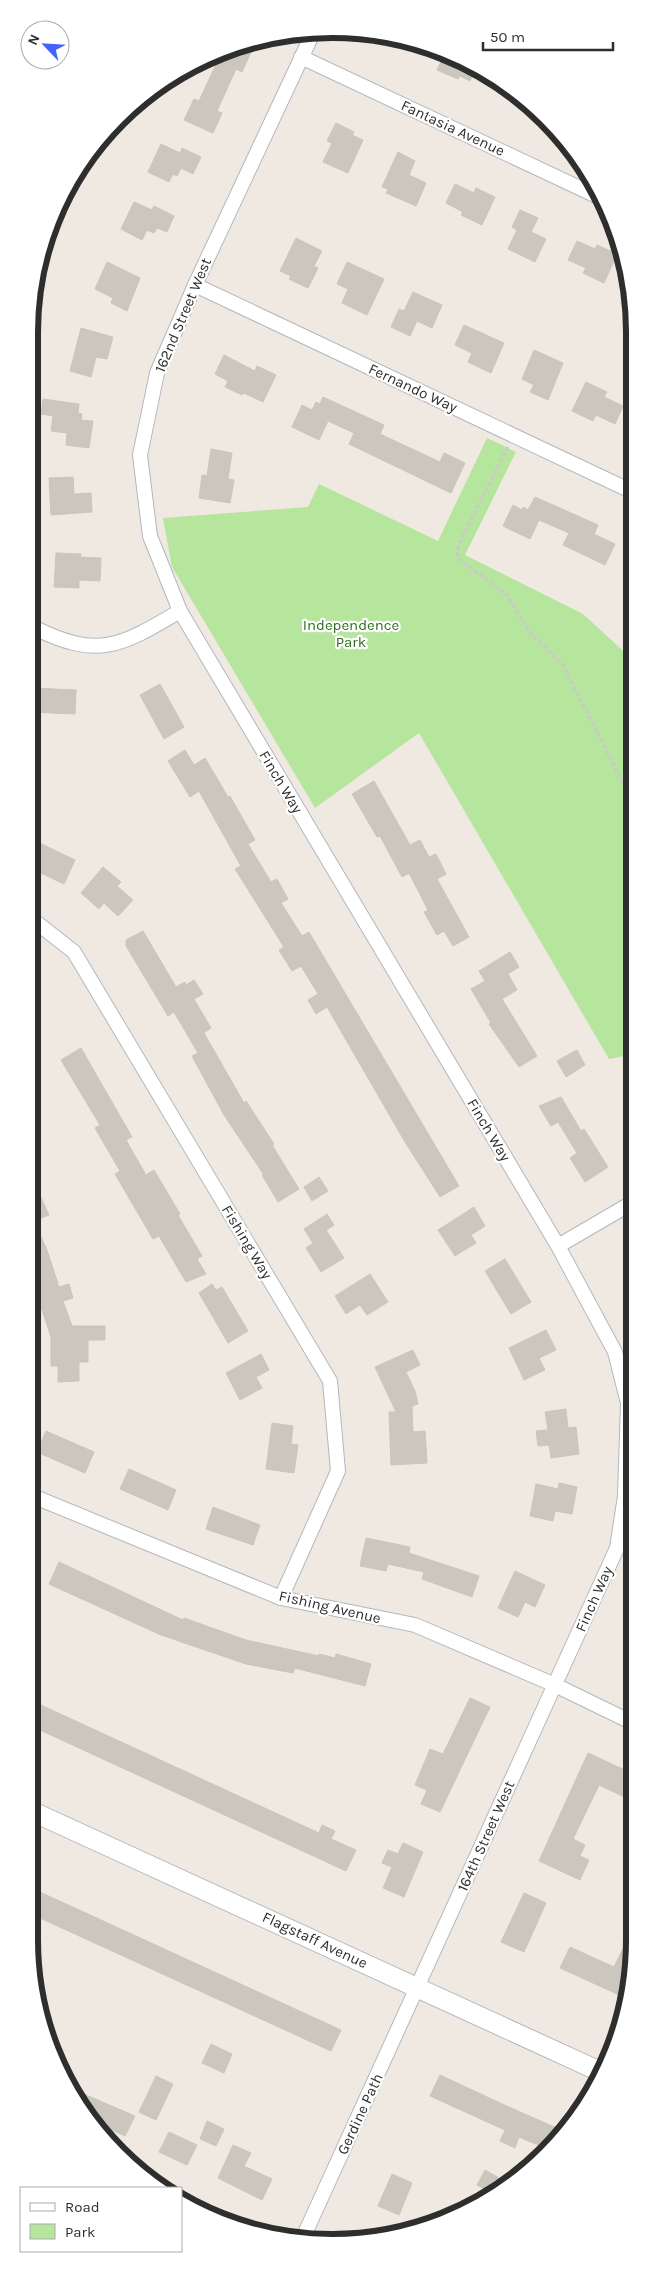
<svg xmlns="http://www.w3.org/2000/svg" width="663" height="2272" viewBox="0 0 663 2272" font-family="Karla,sans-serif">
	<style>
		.green { fill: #b6e59e }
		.building { fill: #cbc7bf; stroke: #cbc5ba }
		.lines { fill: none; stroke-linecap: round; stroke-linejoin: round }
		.street-casing { stroke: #b4b7c1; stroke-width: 16 }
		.secondary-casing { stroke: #b4b7c1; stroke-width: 21 }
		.path { stroke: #c9c9c9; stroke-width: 3; stroke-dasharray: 4 2.5; stroke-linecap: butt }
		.street { stroke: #fff; stroke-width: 14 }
		.secondary { stroke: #fff; stroke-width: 19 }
		.labels { text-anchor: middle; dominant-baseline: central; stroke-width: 4.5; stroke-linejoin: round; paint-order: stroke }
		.street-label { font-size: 15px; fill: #2e2e2e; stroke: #fff }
		.park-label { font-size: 15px; fill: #2c6e1b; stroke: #fff }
		.rim { fill: none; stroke: #2e2e2e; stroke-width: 6 }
	</style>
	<rect width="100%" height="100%" fill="#efe9e1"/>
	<path class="green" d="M487 438 516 452 465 555 583 614 631 658 630 1055 609 1059 419 733 315 808 172 567 163 518 308 507 319 484 438 541Z"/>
	<g class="building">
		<path d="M241 48 251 52 242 72 236 69 217 111 222 113 213 133 184 120 194 99 199 101 220 56Z"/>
		<path d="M444 55 477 67 470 81 460 76 458 79 437 70Z"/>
		<path d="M336 123 354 132 352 135 363 140 348 173 323 162 332 143 327 141Z"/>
		<path d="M161 144 180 153 182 148 201 157 193 174 181 168 177 176 173 174 169 182 148 172Z"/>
		<path d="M398 152 415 161 409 175 426 183 416 206 386 193 388 189 382 187Z"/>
		<path d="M455 184 474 193 476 188 495 197 482 225 461 215 463 212 446 203Z"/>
		<path d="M134 202 152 210 154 206 174 216 167 232 157 228 154 233 147 230 142 240 121 229Z"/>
		<path d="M520 210 538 218 531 232 546 239 535 262 508 249 517 230 512 227Z"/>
		<path d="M296 238 322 251 314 266 318 268 308 288 289 279 291 276 280 271Z"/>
		<path d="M577 241 595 249 597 245 617 254 604 283 583 273 586 268 568 260Z"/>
		<path d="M107 262 140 278 127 311 111 303 113 298 95 289Z"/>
		<path d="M347 262 384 279 367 315 342 303 348 289 337 284Z"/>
		<path d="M413 292 442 305 432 328 417 321 410 336 391 327 399 309 404 311Z"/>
		<path d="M464 325 504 343 491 373 468 362 472 353 455 345Z"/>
		<path d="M81 328 113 337 107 359 96 357 91 377 70 371Z"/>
		<path d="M534 350 563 363 548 400 530 392 534 385 522 379Z"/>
		<path d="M224 355 255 371 257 366 276 375 263 402 244 393 242 395 225 387 228 381 215 374Z"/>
		<path d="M586 382 607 392 604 397 623 406 615 424 596 415 593 421 572 411Z"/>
		<path d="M323 397 384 425 380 434 440 462 444 453 465 463 451 493 349 444 354 433 328 421 319 440 292 427 302 405 312 410 316 402 320 404Z"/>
		<path d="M43 399 79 404 78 413 82 414 81 420 93 421 89 448 66 445 67 433 51 431 53 416 41 414Z"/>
		<path d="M211 449 232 453 228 479 234 480 230 503 199 498 202 475 207 476Z"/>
		<path d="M73 477 74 494 91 493 92 512 51 515 49 478Z"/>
		<path d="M535 497 598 525 594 534 615 544 605 565 563 545 569 533 539 520 530 539 503 526 513 505 522 510 523 507 528 510Z"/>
		<path d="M56 553 81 554 80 557 101 558 100 581 79 580V588L54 587Z"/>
		<path d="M160 684 184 727 164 739 140 695Z"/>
		<path d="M33 688 76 690 75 714 33 712Z"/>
		<path d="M185 750 194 765 205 758 228 797 230 796 255 840 248 844 271 882 277 879 288 899 281 903 302 936 309 932 459 1186 440 1197 405 1142 327 1007 316 1014 308 1000 318 994 301 966 292 971 279 950 284 947 235 869 241 866 199 791 190 797 168 761Z"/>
		<path d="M374 781 410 845 420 840 429 857 436 854 446 874 437 879 469 937 453 946 444 931 437 935 424 912 428 910 409 873 402 877 380 836 377 837 352 794Z"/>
		<path d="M33 840 75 860 64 884 32 869Z"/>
		<path d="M103 867 121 882 117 886 133 900 118 916 104 903 99 909 81 893Z"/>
		<path d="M143 931 176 987 185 982 186 985 194 980 203 994 194 999 211 1028 204 1033 244 1103 246 1101 274 1144 272 1145 299 1189 278 1202 262 1175H264L224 1115 192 1056 198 1053 174 1012 168 1016 126 946V940Z"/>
		<path d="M510 952 519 967 508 974 517 990 502 999 537 1056 519 1067 489 1024 491 1023 471 989 485 981 479 971Z"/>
		<path d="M81 1048 132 1137 126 1140 146 1175 154 1170 180 1214 178 1215 202 1256 197 1259 206 1274 186 1282 159 1236 153 1239 115 1174 120 1171 95 1128 100 1125 61 1060Z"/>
		<path d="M577 1050 585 1065 566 1077 557 1061Z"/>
		<path d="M561 1097 581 1131 584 1129 608 1167 585 1182 570 1158 577 1153 558 1122 551 1126 539 1106Z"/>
		<path d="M31 1176 49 1215 34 1221 47 1250 59 1287 69 1284 73 1298 63 1301 72 1326H105V1340H88V1362H79V1381L58 1382V1366H51V1337L31 1277Z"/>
		<path d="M319 1177 328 1191 312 1201 304 1187Z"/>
		<path d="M474 1207 485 1226 471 1235 476 1243 455 1256 438 1230Z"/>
		<path d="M327 1214 334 1225 326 1230 344 1258 321 1272 306 1248 313 1243 304 1229Z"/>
		<path d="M505 1259 531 1302 511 1314 485 1271Z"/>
		<path d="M370 1274 388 1302 367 1315 360 1305 346 1314 335 1296Z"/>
		<path d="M212 1284 216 1290 222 1287 248 1331 228 1343 199 1293Z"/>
		<path d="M546 1330 556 1350 539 1358 545 1370 524 1380 509 1348Z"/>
		<path d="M413 1350 420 1365 406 1372 415 1391 418 1404 412 1406 413 1432 425 1431 427 1463 391 1465 389 1412H396L375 1367Z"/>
		<path d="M261 1354 269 1370 256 1377 262 1388 240 1400 226 1373Z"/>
		<path d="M566 1409 568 1428 576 1427 579 1454 551 1458 549 1445 538 1446 536 1431 548 1430 545 1412Z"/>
		<path d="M272 1423 293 1426 291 1444 298 1445 294 1473 266 1469Z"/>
		<path d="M46 1431 94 1452 85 1473 37 1452Z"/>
		<path d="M129 1469 176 1490 168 1510 120 1489Z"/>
		<path d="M559 1483 577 1487 572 1514 555 1511 553 1521 530 1516 536 1484 558 1489Z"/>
		<path d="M213 1507 260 1525 253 1545 206 1529Z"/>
		<path d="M366 1538 410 1547 409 1553 479 1576 472 1597 422 1579 424 1572 388 1564 386 1571 360 1566Z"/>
		<path d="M59 1562 183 1620 184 1618 246 1640 319 1656V1654L335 1658 336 1654 371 1664 365 1686 295 1668 293 1673 246 1664 161 1635 49 1584Z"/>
		<path d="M515 1571 545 1585 535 1607 525 1602 518 1617 498 1608Z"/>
		<path d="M470 1698 490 1707 440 1812 421 1804 427 1790 415 1785 430 1749 443 1754Z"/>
		<path d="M30 1700 319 1833 322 1825 335 1831 331 1839 356 1850 346 1871 40 1730 29 1752Z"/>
		<path d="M588 1753 629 1772V1799L599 1785 573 1839 585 1845 580 1856 589 1860 580 1880 539 1861Z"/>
		<path d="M403 1843 423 1852 404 1897 383 1888 392 1867 382 1863 388 1850 398 1854Z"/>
		<path d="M29 1887 341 2030 331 2051 29 1913Z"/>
		<path d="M524 1893 546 1903 524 1952 501 1942Z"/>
		<path d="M629 1936 628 1999 560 1968 570 1947 614 1967Z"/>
		<path d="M211 2044 232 2054 224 2073 202 2063Z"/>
		<path d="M440 2075 500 2103 561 2130 545 2148 519 2137 515 2148 500 2141 505 2130 430 2096Z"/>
		<path d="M156 2076 173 2084 156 2120 139 2112Z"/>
		<path d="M72 2089 135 2116 125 2136 92 2121Z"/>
		<path d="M207 2121 224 2129 216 2146 200 2139Z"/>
		<path d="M169 2132 197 2145 187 2165 159 2152Z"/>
		<path d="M233 2145 251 2153 244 2166 272 2179 262 2200 218 2178Z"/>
		<path d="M485 2170 499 2178 492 2193 477 2185Z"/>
		<path d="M392 2174 412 2183 399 2215 378 2206Z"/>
	</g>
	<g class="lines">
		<defs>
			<g id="street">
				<path d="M301 57 603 199"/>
				<path d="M195 285 631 491"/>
				<path d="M33 627C98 660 121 646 180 611"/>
				<path d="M32 919 74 952 330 1381 338 1471 281 1598"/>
				<path d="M558 1246 630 1204"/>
				<path d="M30 1495 281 1598 415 1625 555 1685 629 1721"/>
				<path d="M302 2240 617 1548 625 1496 628 1403 615 1352 558 1246 180 611 150 536 140 455 157 373 195 285 312 35"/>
			</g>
			<path id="secondary" d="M29 1810 601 2072"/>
		</defs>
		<use href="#street" class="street-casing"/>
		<use href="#secondary" class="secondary-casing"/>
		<path class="path" d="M508 447 461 540 457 552 459 559 508 596 530 633 563 665 631 799"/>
		<use href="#street" class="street"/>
		<use href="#secondary" class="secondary"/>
	</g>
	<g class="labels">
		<g class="street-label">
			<text transform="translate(453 128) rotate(25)">Fantasia Avenue</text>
			<text transform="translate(183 315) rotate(-67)">162nd Street West</text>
			<text transform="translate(413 388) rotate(25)">Fernando Way</text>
			<text transform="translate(281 782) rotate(59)">Finch Way</text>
			<text transform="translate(489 1130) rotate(59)">Finch Way</text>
			<text transform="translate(247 1242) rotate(59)">Fishing Way</text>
			<text transform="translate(594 1599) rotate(-66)">Finch Way</text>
			<text transform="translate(330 1607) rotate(13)">Fishing Avenue</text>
			<text transform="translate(486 1836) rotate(-66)">164th Street West</text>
			<text transform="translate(315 1940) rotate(25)">Flagstaff Avenue</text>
			<text transform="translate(360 2114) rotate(-65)">Gerdine Path</text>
		</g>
		<g class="park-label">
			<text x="351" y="625">Independence<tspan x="351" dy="17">Park</tspan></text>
		</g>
	</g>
	<path d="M0 0H663V2272H0ZM332 38H332A294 294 0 0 1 626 332V1940A294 294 0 0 1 332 2234H332A294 294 0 0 1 38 1940V332A294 294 0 0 1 332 38Z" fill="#fff" fill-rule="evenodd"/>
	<path class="rim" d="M332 38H332A294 294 0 0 1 626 332V1940A294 294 0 0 1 332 2234H332A294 294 0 0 1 38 1940V332A294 294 0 0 1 332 38Z"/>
	<rect x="20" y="2187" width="162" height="65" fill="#ffffff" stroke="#ababab"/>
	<rect x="30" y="2203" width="25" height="8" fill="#ffffff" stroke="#ababab"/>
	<text x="65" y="2212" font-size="15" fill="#2e2e2e">Road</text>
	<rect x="30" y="2224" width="25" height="15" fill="#b6e59e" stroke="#ababab"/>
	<text x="65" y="2237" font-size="15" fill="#2e2e2e">Park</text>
	<g transform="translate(45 45) rotate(295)"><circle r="24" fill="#ffffff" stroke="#ababab"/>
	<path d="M0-4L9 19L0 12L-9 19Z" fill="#4264fb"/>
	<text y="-8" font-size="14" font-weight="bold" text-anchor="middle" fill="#2e2e2e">N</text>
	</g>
	<path d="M483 42v8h130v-8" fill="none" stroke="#2e2e2e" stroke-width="2.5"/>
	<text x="490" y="42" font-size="15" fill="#2e2e2e" stroke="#ffffff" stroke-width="4" paint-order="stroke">50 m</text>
</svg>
